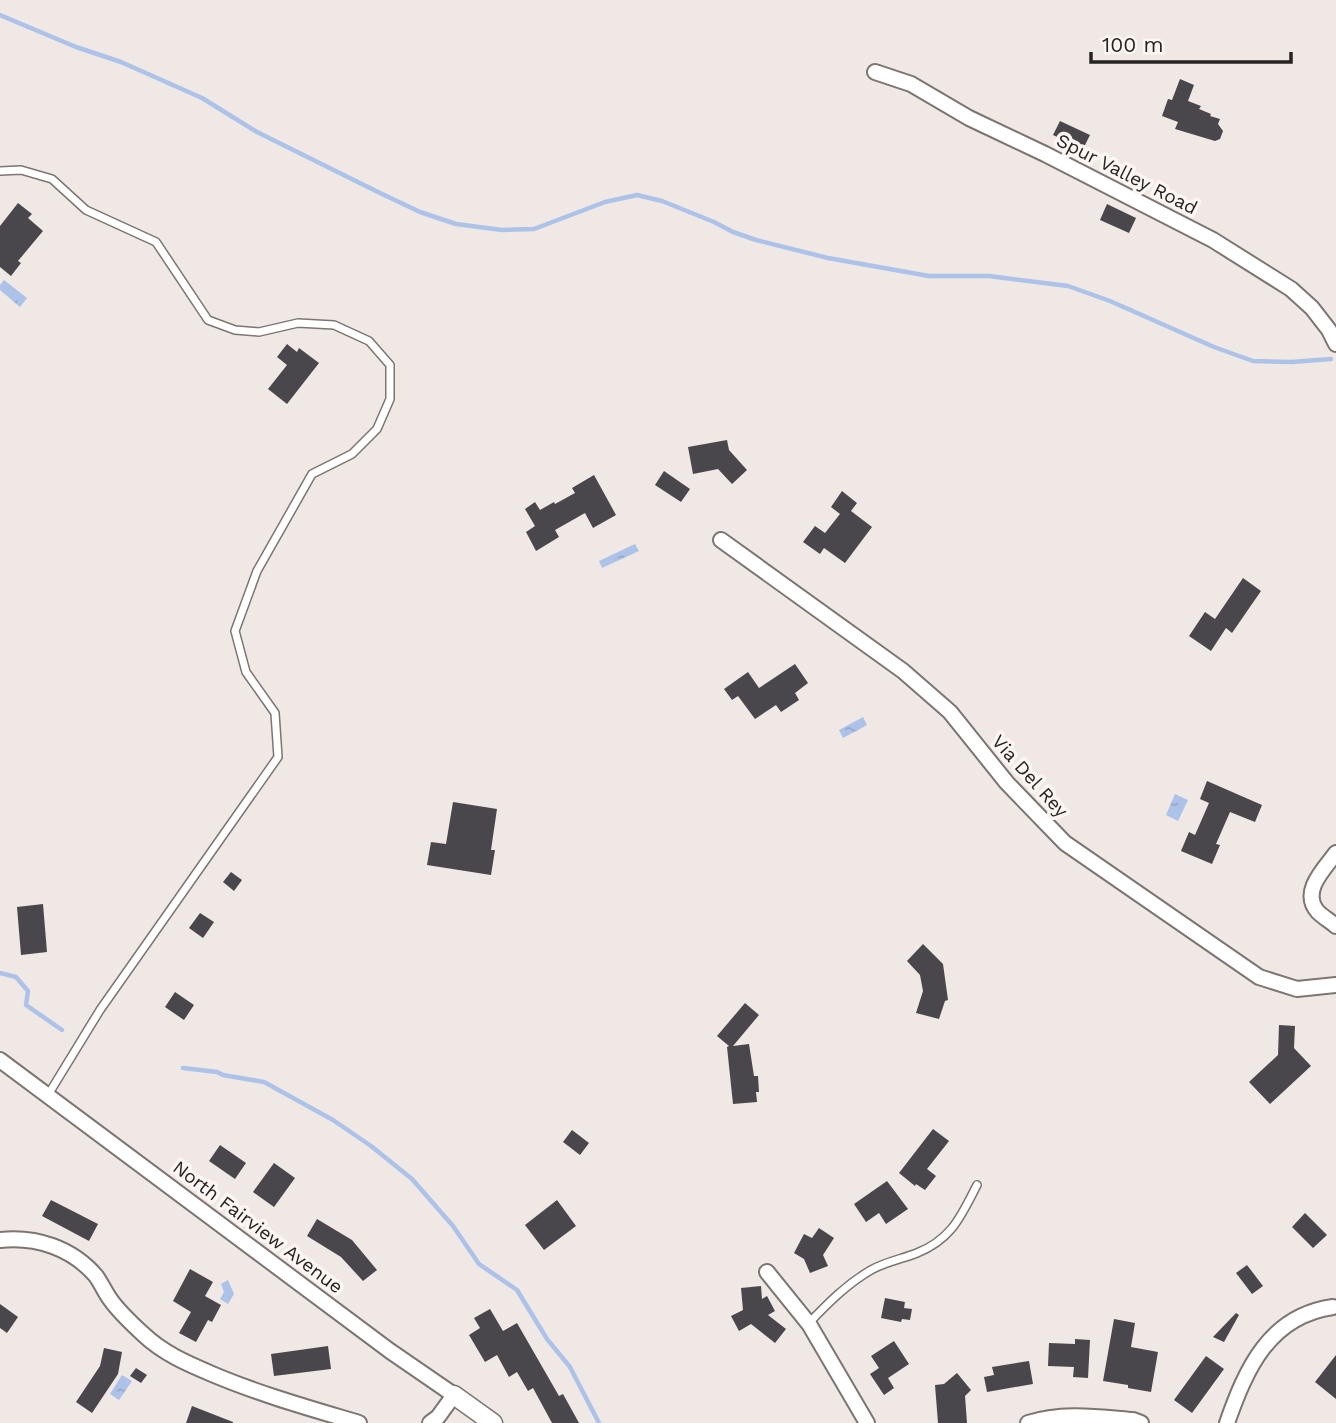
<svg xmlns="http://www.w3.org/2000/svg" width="1336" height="1423" viewBox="0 0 1336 1423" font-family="'Work Sans',sans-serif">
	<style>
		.water { fill: url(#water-ripples) }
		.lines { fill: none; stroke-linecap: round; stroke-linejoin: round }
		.stream { stroke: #adc2e8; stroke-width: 4.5 }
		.building { fill: #4a474c }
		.service-casing { stroke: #7c7571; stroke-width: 10 }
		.minor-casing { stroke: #7c7571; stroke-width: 18 }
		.tertiary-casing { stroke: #7c7571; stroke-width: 21 }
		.service { stroke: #fff; stroke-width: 7 }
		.minor { stroke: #fff; stroke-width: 14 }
		.tertiary { stroke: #fff; stroke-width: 18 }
		.labels { text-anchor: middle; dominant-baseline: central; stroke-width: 7; stroke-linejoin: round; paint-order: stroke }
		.street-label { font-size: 19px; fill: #262322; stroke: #fdf5f1 }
	</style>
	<defs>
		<pattern id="water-ripples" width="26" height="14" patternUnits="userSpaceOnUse" patternTransform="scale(1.75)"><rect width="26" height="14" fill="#adc2e8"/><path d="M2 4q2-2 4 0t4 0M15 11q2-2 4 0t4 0" fill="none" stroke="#95a6c7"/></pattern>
	</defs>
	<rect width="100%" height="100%" fill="#efe8e4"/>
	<g class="water">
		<path d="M4 280 27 298 20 307 0 290V285Z"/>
		<path d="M635 544 639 551 602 568 599 561Z"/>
		<path d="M863 717 867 725 843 738 839 730Z"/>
		<path d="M1175 794 1188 800 1178 821 1166 815Z"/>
		<path d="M228 1280 234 1294 228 1304 220 1299 224 1292 221 1284Z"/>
		<path d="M122 1375 132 1381 119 1400 110 1394Z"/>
	</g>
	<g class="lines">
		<g class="stream">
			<path d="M0 15 76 47 121 62 202 98 257 132 380 193 420 212 456 224 502 230 534 229 605 202 637 195 662 201 714 222 733 232 756 240 828 258 929 276H989L1068 286 1110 301 1214 347 1253 361 1292 362 1331 359"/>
			<path d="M0 973 16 977 28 991 26 1005 62 1030"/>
			<path d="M183 1068 217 1072 223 1075 264 1082 333 1120 371 1146 412 1179 453 1226 479 1264 517 1290 547 1339 570 1367 599 1423"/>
		</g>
	</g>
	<g class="building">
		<path d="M1180 79 1194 85 1188 101 1201 106 1199 109 1211 114 1210 116 1220 119 1218 124 1223 131 1220 139 1215 141 1175 129 1178 122 1162 116 1168 99 1172 100Z"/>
		<path d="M1060 121 1090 135 1083 149 1053 135Z"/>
		<path d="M18 203 32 214 28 218 43 231 18 261 21 263 11 276 0 267V226Z"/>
		<path d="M1107 204 1136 218 1129 233 1100 220Z"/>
		<path d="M287 344 297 352 299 348 319 363 287 404 268 389 287 365 277 357Z"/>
		<path d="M727 440 729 450 747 470 732 484 718 469 693 474 688 447Z"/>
		<path d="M664 471 690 489 681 502 655 485Z"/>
		<path d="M594 475 616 515 593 528 585 513 555 530 559 537 536 551 526 532 535 526 525 509 535 502 540 510 554 502 555 504 575 493 572 488Z"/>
		<path d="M842 491 857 503 851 511 872 527 845 563 824 548 820 554 803 542 815 526 825 533 840 514 831 507Z"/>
		<path d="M1243 578 1261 591 1232 633 1226 628 1211 651 1189 636 1205 612 1215 619Z"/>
		<path d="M795 664 808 683 795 693 799 700 781 712 776 705 755 719 738 696 732 700 724 689 748 672 759 688Z"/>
		<path d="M1207 781 1262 805 1255 822 1230 812 1216 844 1220 845 1212 864 1181 851 1189 832 1195 835 1209 803 1200 799Z"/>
		<path d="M453 802 497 809 491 850H495L491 875 427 865 431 842 446 844Z"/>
		<path d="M231 872 242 880 234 891 223 882Z"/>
		<path d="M43 904 47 952 21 955 17 907Z"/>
		<path d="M200 913 214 922 203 938 189 928Z"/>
		<path d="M923 944 943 964 948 1000 945 1001 939 1019 916 1013 923 991 920 975 907 961Z"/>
		<path d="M175 992 194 1005 184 1020 165 1007Z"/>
		<path d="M745 1003 759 1015 733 1046 749 1044 754 1076H758L759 1092H756L757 1102 733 1104 727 1047 729 1046 717 1036Z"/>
		<path d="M1279 1025 1295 1026 1294 1048 1311 1066 1270 1104 1249 1082 1278 1055Z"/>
		<path d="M933 1129 949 1141 927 1169 936 1176 925 1190 916 1184 915 1186 899 1173Z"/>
		<path d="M572 1130 589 1143 580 1155 563 1142Z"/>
		<path d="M220 1145 246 1163 235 1179 209 1161Z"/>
		<path d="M274 1163 295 1178 274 1207 253 1192Z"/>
		<path d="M887 1181 908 1209 886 1224 879 1213 866 1222 854 1204Z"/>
		<path d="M51 1200 98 1224 89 1241 42 1216Z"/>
		<path d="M557 1200 576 1226 544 1250 525 1225Z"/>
		<path d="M1305 1213 1327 1235 1313 1248 1292 1227Z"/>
		<path d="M317 1219 352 1240 377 1270 363 1281 341 1257 307 1236Z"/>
		<path d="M819 1228 834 1238 823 1255 828 1266 810 1273 804 1259 794 1253 804 1234 812 1238Z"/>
		<path d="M1247 1265 1263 1286 1252 1294 1236 1273Z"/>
		<path d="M190 1269 213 1282 205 1296 221 1305 212 1322 208 1320 196 1342 179 1333 191 1312 173 1301Z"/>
		<path d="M761 1286 762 1299 767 1296 775 1311 768 1315 786 1329 775 1343 751 1324 739 1331 731 1316 743 1310 741 1288Z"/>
		<path d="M885 1298 905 1302 904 1308 912 1309 910 1320 902 1319 901 1322 881 1318Z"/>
		<path d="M0 1304 18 1317 7 1333 0 1328Z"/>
		<path d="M490 1309 503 1331 517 1323 559 1396 563 1394 579 1423H552L533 1388 528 1391 517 1372 509 1377 497 1355 485 1362 469 1335 480 1328 474 1318Z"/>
		<path d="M1236 1313 1239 1315 1224 1342 1213 1337Z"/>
		<path d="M1114 1319 1135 1323 1131 1347 1158 1352 1151 1392 1128 1388V1385L1103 1381Z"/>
		<path d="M1075 1339 1090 1340 1088 1378 1073 1377 1074 1367 1048 1366 1049 1343 1075 1344Z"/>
		<path d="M894 1341 909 1364 888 1378 894 1388 884 1395 870 1374 879 1368 871 1356Z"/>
		<path d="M328 1346 331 1369 274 1376 271 1354Z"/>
		<path d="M104 1348 122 1352 118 1374 92 1413 76 1402 100 1366Z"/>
		<path d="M1336 1355V1399L1315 1382Z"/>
		<path d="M1206 1356 1224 1369 1192 1413 1174 1400Z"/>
		<path d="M1029 1361 1033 1384 987 1392 984 1377 994 1375 992 1367Z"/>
		<path d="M136 1368 147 1375 141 1383 130 1376Z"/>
		<path d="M957 1373 971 1390 965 1396 967 1423H938L935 1385 944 1384Z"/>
		<path d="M192 1406 233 1422V1423H186Z"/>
	</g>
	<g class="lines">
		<defs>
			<g id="service">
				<path d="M0 171 21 170 52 179 86 210 156 242 208 320 235 330 259 332 298 323 334 325 369 341 390 365V399L377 429 352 454 312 474 257 571 235 631 246 672 275 713 278 757 100 1010 48 1095"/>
				<path d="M809 1323C828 1303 847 1284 871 1270 885 1262 902 1259 917 1253 952 1239 961 1216 977 1185"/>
			</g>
			<g id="minor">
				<path d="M875 72 911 84 969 118 1045 154 1213 240 1291 289 1312 308 1329 330 1336 344"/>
				<path d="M721 540 903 671 950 712 1007 783 1065 843 1259 977 1297 989 1336 985"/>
				<path d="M1336 853C1324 869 1300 892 1318 912 1323 917 1330 921 1336 926"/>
				<path d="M0 1060 390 1351 454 1395 438 1417 430 1423"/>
				<path d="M0 1240C36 1236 72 1248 96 1276 101 1283 105 1292 110 1299 119 1312 131 1323 143 1334 163 1353 186 1363 212 1374 259 1394 309 1408 359 1423"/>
				<path d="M767 1272 809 1324 867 1423"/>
				<path d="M1028 1423C1062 1412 1097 1417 1133 1420L1141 1423"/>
				<path d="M1227 1423C1246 1369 1269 1316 1333 1307"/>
			</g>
			<path id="tertiary" d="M454 1395 493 1423"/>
		</defs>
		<use href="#service" class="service-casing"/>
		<use href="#minor" class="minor-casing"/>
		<use href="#tertiary" class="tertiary-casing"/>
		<use href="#service" class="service"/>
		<use href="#minor" class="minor"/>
		<use href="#tertiary" class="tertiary"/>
	</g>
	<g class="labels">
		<g class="street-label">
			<text transform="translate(1127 174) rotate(27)">Spur Valley Road</text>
			<text transform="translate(1030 776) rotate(48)">Via Del Rey</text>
			<text transform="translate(258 1227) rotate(37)">North Fairview Avenue</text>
		</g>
	</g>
	<path d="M1091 52v10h200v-10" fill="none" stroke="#262322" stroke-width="3.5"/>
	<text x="1102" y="52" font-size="21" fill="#262322" stroke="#fdf5f1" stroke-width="5" paint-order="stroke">100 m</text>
</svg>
